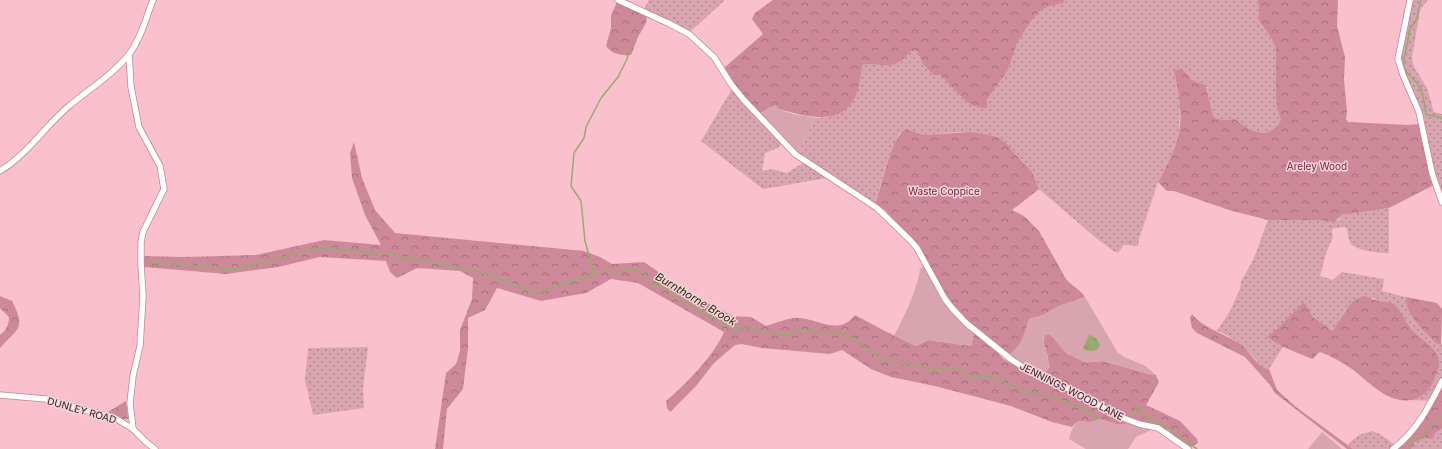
<svg xmlns="http://www.w3.org/2000/svg" width="1442" height="449" viewBox="0 0 1442 449" font-family="Inter,sans-serif">
	<style>
		.grass { fill: url(#grass-dots) }
		.forest { fill: url(#forest-crowns) }
		.garden { fill: #d8a4b0 }
		.water { fill: url(#water-ripples) }
		.lines { fill: none; stroke-linecap: round; stroke-linejoin: round }
		.stream { stroke: #98ab6f; stroke-width: 1.5 }
		.minor-casing { stroke: #bd8794; stroke-width: 7 }
		.minor { stroke: #fff; stroke-width: 5.5 }
		.labels { text-anchor: middle; dominant-baseline: central; stroke-width: 3; stroke-linejoin: round; paint-order: stroke }
		.park-label { font-size: 10px; fill: #752440; stroke: #f8d4dc }
		.street-label { font-size: 10px; fill: #321d22; stroke: #f8d4dc }
		.water-label { font-size: 11px; font-style: italic; fill: #232f00; stroke: #f8d4dc }
	</style>
	<defs>
		<pattern id="grass-dots" width="8" height="8" patternUnits="userSpaceOnUse"><rect width="8" height="8" fill="#d8a4b0"/><path d="M2 2h.1M6 6h.1" fill="none" stroke="#b0858f" stroke-width="1.8" stroke-linecap="round"/></pattern>
		<pattern id="forest-crowns" width="20" height="18" patternUnits="userSpaceOnUse"><rect width="20" height="18" fill="#cd899a"/><path d="M2 6a3 3 0 1 1 6 0M12 15a3 3 0 1 1 6 0" fill="none" stroke="#a76f7d"/></pattern>
		<pattern id="water-ripples" width="26" height="14" patternUnits="userSpaceOnUse"><rect width="26" height="14" fill="#98ab6f"/><path d="M2 4q2-2 4 0t4 0M15 11q2-2 4 0t4 0" fill="none" stroke="#7d8b5b"/></pattern>
	</defs>
	<rect width="100%" height="100%" fill="#fac0cd"/>
	<g class="grass">
		<path d="M649 0H725L690 32 674 22 644 9Z"/>
		<path d="M1065 0H1258L1259 13 1258 19 1270 36 1276 48V98L1277 109 1281 120C1268 142 1250 131 1235 119L1224 120 1214 118 1205 85 1192 80 1182 68 1174 71 1180 104 1179 133 1171 156 1158 182 1139 239 1138 246 1124 245 1118 253 1115 252 1096 238 1039 189 1032 172 1015 154 1007 144 998 137 959 132 924 135 906 129 899 134 885 168 875 204 798 153 815 118 830 117 862 70 863 65C871 62 875 66 882 65 893 64 903 49 917 51L923 64 933 75H940L954 87 961 97 987 100 1008 70 1017 43 1031 21 1039 12 1049 6 1063 3Z"/>
		<path d="M1412 0H1428L1422 7 1420 11 1412 58 1414 67 1427 88 1434 112 1442 114V195L1435 173 1424 118 1400 60Z"/>
		<path d="M732 89 782 143 778 148 765 153 762 171 772 169 787 173 803 163 827 178 763 189 701 141Z"/>
		<path d="M1389 208V253C1382 254 1354 250 1350 243 1348 238 1348 232 1346 227L1334 228 1332 230 1333 237 1326 253 1320 276 1333 280 1342 272 1384 279 1382 291 1406 297C1405 318 1427 332 1441 345L1442 343V377L1431 401 1412 400C1417 398 1422 397 1426 393 1434 386 1442 363 1437 354 1430 344 1420 339 1412 331 1399 316 1404 305 1380 301 1378 301 1374 298 1372 298 1365 299 1353 306 1346 309L1341 319 1331 331 1313 317 1304 303 1277 329 1267 337 1283 347 1269 369C1260 368 1257 360 1251 354 1242 344 1229 335 1217 331L1230 311 1240 289 1241 281 1250 266 1256 253 1268 220H1318L1328 221 1338 220 1342 215Z"/>
		<path d="M368 347 363 389 364 408 313 415 305 380 308 348Z"/>
		<path d="M1442 429V449H1411L1415 442 1425 438 1433 439 1435 433Z"/>
		<path d="M1372 431 1380 434 1395 445 1390 449H1353L1348 444 1359 435Z"/>
	</g>
	<g class="forest">
		<path d="M773 0H1065L1063 3 1049 6 1039 12 1031 21 1017 43 1008 70 987 100V108C967 110 954 86 940 75H933L923 64 917 51H911C902 60 896 67 882 65 874 65 870 63 863 65 860 74 860 84 857 92 843 132 800 114 771 107L759 114 732 83 724 68 763 34 752 19 755 13Z"/>
		<path d="M1258 0H1338L1337 26 1345 57 1344 80 1347 112 1346 119 1348 122 1408 125 1420 124 1434 185 1389 208 1342 215 1334 222 1318 220H1268L1229 210 1174 191H1167L1158 182C1166 167 1175 150 1179 133 1183 113 1178 91 1174 71L1182 68 1192 80 1205 85 1214 118 1224 120 1235 119C1250 131 1268 142 1281 120L1277 109 1276 98V48L1270 36 1258 19 1259 13Z"/>
		<path d="M617 2 647 16 646 23 638 37 631 55C621 56 612 54 606 46L611 28V16Z"/>
		<path d="M906 129 924 135 972 132 998 137 1007 144 1015 154 1032 172 1039 189 1012 210 1024 216 1039 231 1066 279C1072 286 1080 289 1085 297L1059 306 1043 315 1029 319C1025 333 1022 347 1008 355L967 321 948 298 912 239 885 210 875 204C881 188 892 135 906 129Z"/>
		<path d="M354 142 362 178 375 210 395 233 584 251 600 257 612 264 644 262 693 296 733 316 751 317 766 326C776 323 787 318 797 318 819 318 838 337 855 315L885 331 916 346 928 340 971 346 974 333 997 351 1003 359 1040 380C1044 375 1049 364 1048 358 1047 350 1041 343 1045 335H1050L1093 362 1103 361 1149 374 1156 375 1159 382 1146 405 1180 421 1197 439 1198 443 1191 447 1175 437 1168 430 1130 423 1120 425 1099 419C1097 420 1095 421 1093 422 1083 424 1080 416 1072 427L1052 422 1011 406 935 386 891 377 871 369 842 350 830 354 762 348 742 344 735 345 714 363 696 386 670 412 667 408 666 401C686 384 713 357 724 332L638 283 611 279 586 293 541 301 497 288 485 310 468 318V348L463 389 447 409 443 449H435L446 373 456 364 460 351V330L472 299 473 278 460 271 417 268 397 278 390 272 386 261 320 257 278 267 226 274 144 267V256L183 257 256 255 324 240 381 245 365 215 352 178 350 153Z"/>
		<path d="M0 296 12 301C26 329 19 327 0 348V335C6 330 9 325 9 317L0 308Z"/>
		<path d="M1365 296C1370 298 1374 300 1379 301 1384 302 1389 301 1394 304 1402 310 1405 322 1411 329 1419 339 1434 345 1438 357 1441 363 1438 369 1436 375 1431 392 1419 403 1400 400 1380 396 1368 381 1352 369 1342 362 1331 356 1320 352L1317 354 1314 358 1312 359 1281 346 1267 337 1277 329 1304 302 1313 317 1332 331C1335 326 1339 322 1342 317 1348 307 1352 299 1365 296Z"/>
		<path d="M1406 297 1437 303 1442 309 1441 345 1436 343C1424 330 1405 316 1406 297Z"/>
		<path d="M1192 314C1204 329 1226 334 1242 345 1251 353 1257 367 1269 369L1277 390 1296 407 1353 449H1347L1275 393 1270 385 1245 357 1197 333 1192 328 1190 318Z"/>
		<path d="M1442 385V429L1435 433 1433 439 1425 438 1415 442 1411 449H1396L1415 432Z"/>
		<path d="M126 401 128 419H123L108 412Z"/>
	</g>
	<g class="garden">
		<path d="M775 105C784 115 803 115 815 118L798 153 760 114Z"/>
		<path d="M924 267 943 302 955 316 974 333 971 346 928 340 916 346 894 336C904 317 918 288 920 268Z"/>
		<path d="M1085 297 1118 353 1124 357 1144 365 1156 375 1149 374 1103 361 1086 363 1067 354 1050 335H1045L1043 338 1050 367 1043 376 1038 374 1008 355C1022 347 1025 333 1029 319L1043 315 1059 306Z"/>
		<path d="M1099 419 1120 425 1130 423 1142 428 1153 429 1136 437 1128 449H1086L1069 439C1078 409 1080 428 1099 419Z"/>
		<path d="M1322 432 1342 449H1308Z"/>
	</g>
	<path class="water" d="M1089 335C1095 336 1098 340 1100 345 1098 352 1090 351 1084 350L1083 348Z"/>
	<g class="lines">
		<g class="stream">
			<path d="M1421 0C1418 6 1419 12 1417 18 1416 23 1411 26 1409 31 1408 34 1409 37 1408 40 1407 50 1402 58 1404 67 1406 75 1415 79 1419 86 1425 95 1423 106 1427 115L1441 117 1442 119"/>
			<path d="M149 262 235 269 320 248 390 254 481 272 537 293 581 278H585L594 273 605 271 614 272 632 270 643 272 651 283 667 290 675 297 705 314 710 315 725 325 732 331 736 332 738 331 736 327 742 328H752C758 334 781 334 791 335L796 329 822 332H838L852 337 868 350 889 363 908 364 928 368 936 371 951 367 962 371 969 378 973 376 993 377 1005 383 1025 391 1058 399 1078 406 1099 419"/>
			<path d="M596 272 592 266 585 241 581 201 571 186 574 153 584 138 586 127 601 98 618 77 627 59 629 50"/>
			<path d="M1132 419 1135 410 1137 407 1140 408 1143 416C1165 424 1178 435 1197 449"/>
			<path d="M1409 449 1413 441 1424 435 1434 421 1442 419"/>
		</g>
		<defs>
			<g id="minor">
				<path d="M618 0 668 23 689 34 714 57 731 84 743 99 795 154 877 208 910 240 917 248 945 299 952 308 966 323 1012 360 1037 376 1064 386 1118 416 1139 424 1158 428 1188 449"/>
				<path d="M1410 0 1398 59 1403 75 1419 112 1432 173 1442 202"/>
				<path d="M129 55 131 87 139 127 160 166 164 189 143 232 141 242V264L143 296 140 346 133 376 130 403 133 429"/>
				<path d="M0 171C27 155 45 126 69 106 88 90 115 73 130 53 141 38 146 18 153 0"/>
				<path d="M0 395 46 399 115 418 133 429 146 442 155 449"/>
				<path d="M1393 449C1416 432 1429 407 1442 381"/>
			</g>
		</defs>
		<use href="#minor" class="minor-casing"/>
		<use href="#minor" class="minor"/>
	</g>
	<g class="labels">
		<g class="park-label">
			<text x="1317" y="166">Areley Wood</text>
			<text x="944" y="191">Waste Coppice</text>
		</g>
		<g class="street-label">
			<text transform="translate(1072 391) rotate(27)">JENNINGS WOOD LANE</text>
			<text transform="translate(82 410) rotate(16)">DUNLEY ROAD</text>
		</g>
		<g class="water-label">
			<text transform="translate(696 299) rotate(31)">Burnthorne Brook</text>
		</g>
	</g>
</svg>
